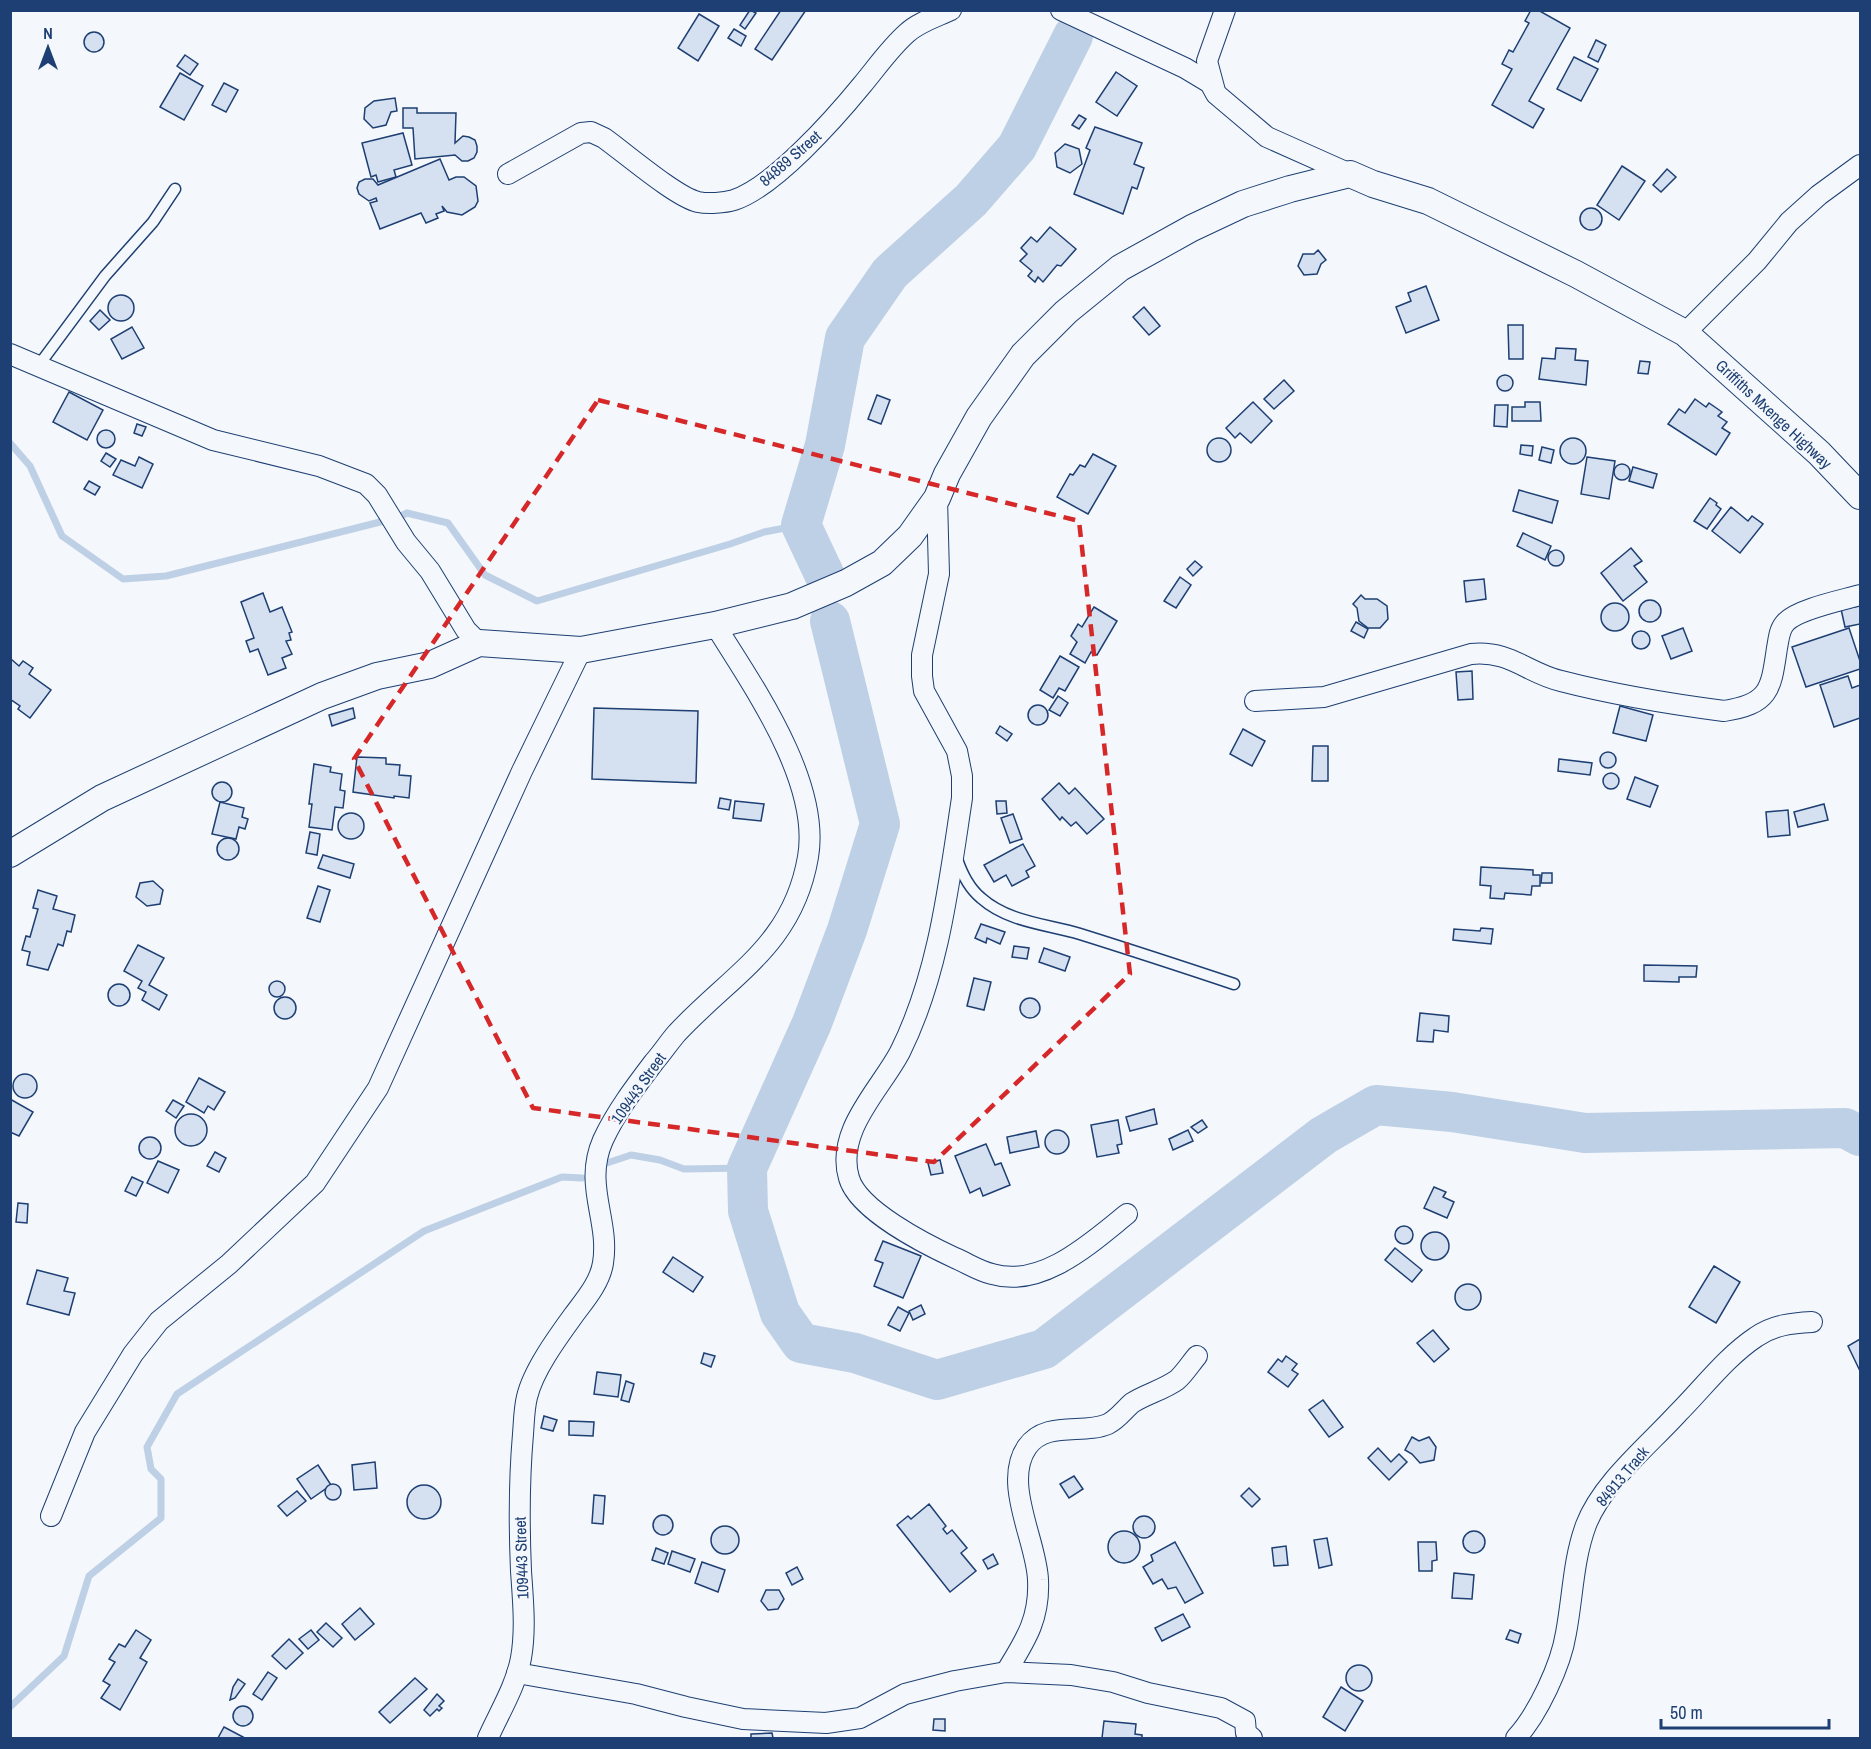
<svg xmlns="http://www.w3.org/2000/svg" width="1871" height="1749" viewBox="0 0 1871 1749" font-family="'Archivo Narrow',sans-serif">
	<style>
		.lines { fill: none; stroke-linecap: round; stroke-linejoin: round }
		.stream { stroke: #bed0e5; stroke-width: 7 }
		.river { stroke: #bed0e5; stroke-width: 40 }
		.building { fill: #d5e0f0; stroke: #1d3f73; stroke-width: 1.5 }
		.service-casing { stroke: #1d3f73; stroke-width: 13 }
		.minor-casing { stroke: #1d3f73; stroke-width: 22 }
		.tertiary-casing { stroke: #1d3f73; stroke-width: 28 }
		.service { stroke: #f4f7fb; stroke-width: 10 }
		.minor { stroke: #f4f7fb; stroke-width: 20 }
		.tertiary { stroke: #f4f7fb; stroke-width: 26 }
		.marked { fill: none; stroke: #d62828; stroke-width: 4.5; stroke-dasharray: 12 8; stroke-linejoin: round }
		.labels { text-anchor: middle; dominant-baseline: central; stroke-width: 4.5; stroke-linejoin: round; paint-order: stroke }
		.street-label { font-size: 16px; fill: #1d3f73; stroke: #f4f7fb }
	</style>
	<rect width="100%" height="100%" fill="#f4f7fb"/>
	<g class="lines">
		<g class="stream">
			<path d="M10 443 30 466 62 536 123 579 166 576 384 521"/>
			<path d="M395 519 407 513 448 523 485 575 537 601 730 544 764 532 801 525"/>
			<path d="M604 1164 631 1155 660 1160 684 1169 747 1168"/>
			<path d="M10 1707 64 1656 89 1576 161 1518V1479L151 1469 147 1447 177 1394 424 1231 562 1177 582 1178"/>
		</g>
		<g class="river">
			<path d="M825 576 801 525 825 445 845 338 890 273 971 200 1017 147 1073 36"/>
			<path d="M830 621 880 824 847 930 812 1023 747 1168 748 1211 780 1313 801 1343 855 1353 937 1380 1044 1349 1324 1135 1376 1105 1452 1112 1585 1133 1845 1128 1860 1136"/>
		</g>
	</g>
	<g class="building">
		<path d="M750 10 756 13 745 29 740 25Z"/>
		<path d="M781 10H806L772 60 755 49Z"/>
		<path d="M1531 10H1538L1570 28 1529 101 1544 109 1533 128 1492 105 1512 69 1502 64 1509 50 1513 52 1529 23 1525 21Z"/>
		<path d="M699 14 719 26 698 61 678 48Z"/>
		<path d="M734 29 746 36 741 46 728 38Z"/>
		<circle cx="94" cy="42" r="10"/>
		<path d="M1596 40 1606 45 1598 62 1588 57Z"/>
		<path d="M185 55 198 64 190 75 177 66Z"/>
		<path d="M1574 57 1598 69 1581 101 1557 89Z"/>
		<path d="M1116 72 1137 86 1117 116 1096 102Z"/>
		<path d="M180 73 203 86 184 120 160 107Z"/>
		<path d="M224 83 238 90 226 112 212 105Z"/>
		<path d="M395 98 397 111 391 112 386 125 373 128 364 119 365 108 374 101Z"/>
		<path d="M403 108H417V113H456L455 143 463 136 469 137 475 140 477 146V152L474 158 468 161H462L455 155 415 159 413 128H403Z"/>
		<path d="M1079 115 1086 119 1079 129 1072 125Z"/>
		<path d="M1095 127 1142 143 1134 164 1144 168 1137 189 1132 187 1123 214 1074 194 1090 150 1086 148Z"/>
		<path d="M403 133 412 165 394 170 396 177 378 182 376 175 371 177 362 143Z"/>
		<path d="M1065 144 1079 149 1082 164 1070 173 1057 167 1055 153Z"/>
		<path d="M440 159 449 180 456 177H464L476 186 478 201 475 207 462 215 447 212 442 206 444 211 436 214 438 218 426 223 421 213 380 229 370 203 377 201 376 198 369 201 359 194 357 188 359 182 365 179H373L378 185Z"/>
		<path d="M1622 166 1645 181 1619 220 1597 205Z"/>
		<path d="M1667 169 1676 177 1661 192 1653 185Z"/>
		<circle cx="1591" cy="219" r="11"/>
		<path d="M1050 227 1076 249 1061 266 1057 265 1043 282 1038 277 1035 282 1028 276 1032 271 1020 261 1027 254 1021 248 1031 237 1037 242Z"/>
		<path d="M1318 250 1326 260 1321 264 1317 274 1304 275 1298 266 1303 254H1314Z"/>
		<path d="M1426 286 1439 320 1406 333 1396 307 1411 301 1408 293Z"/>
		<circle cx="121" cy="308" r="13"/>
		<path d="M1144 307 1160 326 1149 335 1133 317Z"/>
		<path d="M100 310 110 320 99 330 90 321Z"/>
		<path d="M1508 325H1523V359H1509Z"/>
		<path d="M132 327 144 348 122 359 111 339Z"/>
		<path d="M1556 348 1576 349 1575 360 1588 361 1586 385 1539 379 1542 358 1555 359Z"/>
		<path d="M1640 361 1650 362 1648 374 1638 373Z"/>
		<circle cx="1505" cy="383" r="8"/>
		<path d="M1284 380 1294 391 1274 409 1264 399Z"/>
		<path d="M69 392 103 410 87 440 53 422Z"/>
		<path d="M877 395 890 400 881 424 868 419Z"/>
		<path d="M1695 399 1706 407 1709 403 1722 412 1718 416 1727 422 1722 428 1730 433 1716 455 1668 424 1679 409 1685 413Z"/>
		<path d="M1253 402 1272 421 1251 443 1240 433 1235 438 1226 428Z"/>
		<path d="M1525 402H1540L1541 421H1512V407H1525Z"/>
		<path d="M1495 405H1508L1507 427 1494 426Z"/>
		<path d="M137 424 146 427 142 436 134 433Z"/>
		<circle cx="106" cy="439" r="9"/>
		<circle cx="1219" cy="450" r="12"/>
		<circle cx="1573" cy="451" r="13"/>
		<path d="M1521 445 1533 446 1532 456 1520 454Z"/>
		<path d="M1542 447 1554 450 1551 463 1539 460Z"/>
		<path d="M106 453 116 459 110 467 101 461Z"/>
		<path d="M1093 454 1116 466 1088 514 1057 497 1070 474 1073 475 1080 465 1085 467Z"/>
		<path d="M139 457 153 464 142 488 113 475 121 460 135 466Z"/>
		<path d="M1587 457 1615 461 1609 499 1581 494Z"/>
		<circle cx="1622" cy="472" r="8"/>
		<path d="M1633 467 1657 474 1653 488 1629 481Z"/>
		<path d="M89 481 100 487 95 495 84 489Z"/>
		<path d="M1519 490 1558 501 1552 523 1513 511Z"/>
		<path d="M1710 498 1717 503 1716 505 1721 509 1707 529 1694 521Z"/>
		<path d="M1731 507 1748 521 1752 516 1763 524 1740 553 1712 531Z"/>
		<path d="M1523 533 1551 546 1545 560 1517 546Z"/>
		<path d="M1631 548 1642 561 1634 566 1647 582 1623 601 1601 573Z"/>
		<circle cx="1556" cy="558" r="8"/>
		<path d="M1195 561 1202 567 1193 576 1187 569Z"/>
		<path d="M1180 577 1191 585 1176 608 1164 601Z"/>
		<path d="M1484 579 1486 599 1466 602 1464 581Z"/>
		<path d="M263 593 270 612 282 607 292 632 289 633 291 640 286 641 292 654 282 658 286 668 268 675 258 649 250 652 246 641 254 638 241 602Z"/>
		<path d="M1361 595 1365 599H1377L1387 606 1388 619 1380 628H1368L1359 621 1357 608 1353 604Z"/>
		<circle cx="1650" cy="611" r="11"/>
		<circle cx="1615" cy="617" r="14"/>
		<path d="M1860 606V624L1845 627 1841 609Z"/>
		<path d="M1094 607 1117 621 1097 655 1091 652 1085 663 1070 654 1077 642 1071 636 1078 624 1082 627Z"/>
		<path d="M1356 622 1368 629 1364 638 1351 631Z"/>
		<path d="M1683 628 1692 651 1671 659 1662 636Z"/>
		<path d="M1849 628 1860 661V669L1806 687 1792 647Z"/>
		<circle cx="1641" cy="640" r="9"/>
		<path d="M1060 656 1079 667 1065 691 1059 688 1053 698 1040 690Z"/>
		<path d="M11 659 19 666 23 661 33 668 29 674 51 690 30 718 18 709 20 706 10 699Z"/>
		<path d="M1472 671 1473 699 1458 700 1456 672Z"/>
		<path d="M1848 676 1852 688 1860 685V718L1834 727 1820 685Z"/>
		<path d="M1058 696 1068 703 1060 716 1049 710Z"/>
		<circle cx="1038" cy="715" r="10"/>
		<path d="M1620 706 1653 715 1646 741 1613 733Z"/>
		<path d="M353 708 355 718 332 726 329 715Z"/>
		<path d="M594 708 698 711 696 783 592 779Z"/>
		<path d="M1000 726 1012 734 1007 741 996 733Z"/>
		<path d="M1243 729 1265 741 1252 766 1230 754Z"/>
		<path d="M1313 746H1328V781H1312Z"/>
		<circle cx="1608" cy="760" r="8"/>
		<path d="M357 757 386 758V764L400 765 399 775 411 776 409 798 394 796V798L353 792Z"/>
		<path d="M1559 759 1592 763 1590 775 1558 771Z"/>
		<path d="M314 764 331 767 330 772 342 774 340 790 345 791 343 808 335 807 332 830 309 827 312 804H309Z"/>
		<circle cx="1611" cy="781" r="8"/>
		<path d="M1635 777 1658 786 1650 807 1627 799Z"/>
		<circle cx="222" cy="792" r="10"/>
		<path d="M1059 783 1069 794 1075 788 1104 819 1087 834 1076 822 1071 826 1062 817 1060 820 1042 799Z"/>
		<path d="M720 798 731 800 729 810 718 808Z"/>
		<path d="M735 801 764 804 761 821 733 818Z"/>
		<path d="M996 801H1006L1007 813 997 814Z"/>
		<path d="M220 802 244 808 242 817 248 819 245 829 239 827 236 839 212 834Z"/>
		<path d="M1824 804 1828 820 1798 827 1794 812Z"/>
		<path d="M1788 810 1790 835 1768 837 1766 812Z"/>
		<circle cx="351" cy="826" r="13"/>
		<path d="M1013 814 1022 839 1010 843 1001 818Z"/>
		<path d="M310 832 320 834 317 855 306 853Z"/>
		<circle cx="228" cy="849" r="11"/>
		<path d="M1023 844 1035 866 1026 871 1029 877 1012 886 1006 875 994 882 984 865Z"/>
		<path d="M323 855 354 864 350 878 318 868Z"/>
		<path d="M1481 867 1533 870V875H1540V886H1532L1531 895 1505 893 1504 899 1490 898 1491 886 1480 885Z"/>
		<path d="M1542 873H1552V883H1541Z"/>
		<path d="M153 881 163 890 160 904 147 906 136 897 140 883Z"/>
		<path d="M318 886 330 890 320 922 307 918Z"/>
		<path d="M38 890 57 896 53 909 75 915 71 932 67 931 63 946 58 944 48 970 27 965 30 952 22 950 26 936 30 937 38 909 33 908Z"/>
		<path d="M981 924 1005 932 1000 944 987 938 986 943 975 938Z"/>
		<path d="M1481 928 1493 929 1491 944 1453 940 1454 929 1480 931Z"/>
		<path d="M138 945 164 958 149 985 167 995 159 1010 142 1000 146 992 138 988 142 981 124 971Z"/>
		<path d="M1014 946 1029 948 1027 959 1012 957Z"/>
		<path d="M1044 948 1070 957 1065 971 1039 962Z"/>
		<path d="M1644 965 1697 966 1696 977H1679V982L1644 981Z"/>
		<path d="M974 978 991 982 984 1010 967 1006Z"/>
		<circle cx="277" cy="989" r="8"/>
		<circle cx="119" cy="995" r="11"/>
		<circle cx="285" cy="1008" r="11"/>
		<circle cx="1030" cy="1008" r="10"/>
		<path d="M1420 1013 1449 1016 1448 1032 1434 1030 1433 1042 1417 1041Z"/>
		<circle cx="25" cy="1086" r="12"/>
		<path d="M199 1078 225 1092 214 1110 208 1106 204 1113 186 1102Z"/>
		<path d="M10 1099 33 1112 19 1136 10 1132Z"/>
		<path d="M173 1100 184 1106 176 1118 166 1111Z"/>
		<path d="M1154 1109 1157 1124 1130 1131 1126 1117Z"/>
		<circle cx="191" cy="1130" r="16"/>
		<path d="M1118 1120 1122 1144 1117 1145 1119 1153 1097 1157 1091 1125Z"/>
		<path d="M1202 1120 1207 1127 1198 1133 1191 1127Z"/>
		<circle cx="1057" cy="1142" r="12"/>
		<path d="M1188 1130 1193 1141 1173 1150 1169 1139Z"/>
		<path d="M1036 1131 1039 1147 1010 1153 1007 1137Z"/>
		<circle cx="150" cy="1148" r="11"/>
		<path d="M986 1144 995 1165 1001 1163 1010 1185 983 1196 980 1188 970 1193 955 1156Z"/>
		<path d="M215 1152 226 1158 219 1172 207 1166Z"/>
		<path d="M940 1160 943 1173 931 1175 928 1163Z"/>
		<path d="M158 1161 179 1170 168 1193 147 1183Z"/>
		<path d="M132 1177 143 1182 136 1196 125 1191Z"/>
		<path d="M1434 1187 1446 1192 1443 1197 1454 1202 1447 1218 1424 1208Z"/>
		<path d="M18 1203 28 1204 27 1223 16 1222Z"/>
		<circle cx="1404" cy="1235" r="9"/>
		<circle cx="1435" cy="1246" r="14"/>
		<path d="M883 1241 921 1256 903 1298 874 1286 883 1263 875 1260Z"/>
		<path d="M1395 1248 1422 1270 1412 1282 1385 1260Z"/>
		<path d="M673 1257 703 1277 693 1292 663 1272Z"/>
		<path d="M1714 1266 1740 1282 1716 1323 1689 1307Z"/>
		<path d="M37 1270 68 1278 64 1291 75 1293 69 1315 27 1304Z"/>
		<circle cx="1468" cy="1297" r="13"/>
		<path d="M921 1305 925 1314 913 1320 909 1311Z"/>
		<path d="M898 1307 909 1313 900 1331 888 1325Z"/>
		<path d="M1433 1330 1449 1349 1434 1362 1417 1343Z"/>
		<path d="M1860 1339V1371L1848 1346Z"/>
		<path d="M704 1353 715 1356 711 1367 701 1363Z"/>
		<path d="M1286 1356 1297 1364 1292 1370 1298 1374 1288 1387 1268 1372 1278 1359 1282 1362Z"/>
		<path d="M597 1372 621 1375 618 1397 594 1394Z"/>
		<path d="M626 1381 634 1384 629 1402 621 1400Z"/>
		<path d="M1323 1400 1343 1427 1329 1437 1309 1410Z"/>
		<path d="M544 1416 557 1420 553 1431 541 1428Z"/>
		<path d="M569 1421 594 1422 593 1436 569 1435Z"/>
		<path d="M1412 1437 1419 1441 1429 1437 1436 1447 1434 1460 1420 1463 1412 1454 1405 1450Z"/>
		<path d="M1378 1448 1391 1462 1399 1454 1407 1462 1389 1480 1368 1458Z"/>
		<path d="M375 1462 377 1488 354 1490 352 1465Z"/>
		<path d="M318 1465 331 1485 311 1499 297 1479Z"/>
		<path d="M1074 1476 1083 1489 1069 1498 1060 1484Z"/>
		<circle cx="333" cy="1492" r="8"/>
		<circle cx="424" cy="1502" r="17"/>
		<path d="M1249 1488 1260 1499 1252 1507 1241 1496Z"/>
		<path d="M297 1491 306 1501 287 1516 278 1506Z"/>
		<path d="M594 1495 605 1496 603 1524 592 1523Z"/>
		<path d="M929 1504 946 1526 943 1529 947 1534 952 1530 967 1548 961 1553 976 1571 950 1592 897 1525 908 1516 911 1519Z"/>
		<circle cx="663" cy="1525" r="10"/>
		<circle cx="1144" cy="1527" r="11"/>
		<circle cx="725" cy="1540" r="14"/>
		<circle cx="1474" cy="1542" r="11"/>
		<circle cx="1124" cy="1547" r="16"/>
		<path d="M1327 1538 1332 1565 1319 1568 1314 1540Z"/>
		<path d="M1175 1542 1203 1593 1185 1603 1176 1587 1168 1589 1162 1579 1153 1584 1143 1567 1153 1561 1151 1555Z"/>
		<path d="M1418 1542H1436L1437 1560 1432 1561V1571H1419Z"/>
		<path d="M1286 1546 1288 1565 1274 1566 1272 1548Z"/>
		<path d="M656 1548 668 1553 664 1564 652 1560Z"/>
		<path d="M672 1551 695 1559 690 1572 668 1564Z"/>
		<path d="M993 1554 998 1564 988 1569 983 1560Z"/>
		<path d="M702 1562 725 1570 718 1592 695 1583Z"/>
		<path d="M797 1567 803 1579 792 1585 786 1573Z"/>
		<path d="M1454 1573 1474 1575 1472 1599 1452 1598Z"/>
		<path d="M766 1590H779L784 1599 778 1609 768 1610 761 1601Z"/>
		<path d="M360 1608 374 1624 355 1640 342 1624Z"/>
		<path d="M1183 1614 1190 1627 1162 1641 1155 1628Z"/>
		<path d="M326 1623 342 1638 333 1647 317 1632Z"/>
		<path d="M136 1630 151 1640 140 1658 147 1662 120 1710 101 1698 110 1685 103 1681 115 1662 109 1659 119 1644 125 1647Z"/>
		<path d="M311 1630 319 1640 308 1649 299 1639Z"/>
		<path d="M1510 1630 1521 1634 1518 1643 1506 1639Z"/>
		<path d="M289 1639 303 1653 286 1669 272 1656Z"/>
		<circle cx="1359" cy="1678" r="13"/>
		<path d="M268 1672 277 1678 262 1700 253 1694Z"/>
		<path d="M415 1678 427 1689 390 1723 379 1712Z"/>
		<path d="M238 1679 245 1684 235 1698 230 1700 233 1687Z"/>
		<path d="M1341 1687 1363 1701 1345 1731 1323 1717Z"/>
		<path d="M437 1694 444 1701 439 1706 442 1708 439 1711 437 1709 430 1716 424 1710Z"/>
		<circle cx="243" cy="1716" r="10"/>
		<path d="M934 1719H945V1731L933 1730Z"/>
		<path d="M1104 1721 1136 1724 1135 1734 1142 1735V1738H1102Z"/>
		<path d="M224 1727 243 1737 242 1738H218Z"/>
		<path d="M772 1733 773 1738H751V1734Z"/>
	</g>
	<g class="lines">
		<defs>
			<g id="service">
				<path d="M39 365 105 276 153 222 175 189"/>
				<path d="M957 859C962 874 969 888 981 898 1008 922 1046 924 1080 934 1131 950 1183 967 1234 984"/>
			</g>
			<g id="minor">
				<path d="M1061 10 1185 68 1210 83 1216 94 1267 137 1350 174"/>
				<path d="M1215 91 1207 61 1225 10"/>
				<path d="M508 174 581 133 591 132 604 138C625 153 676 197 698 202 708 204 724 203 734 200 774 187 835 118 862 85 877 67 890 48 907 33 919 22 936 17 951 10"/>
				<path d="M1685 333 1757 261 1789 222 1819 195 1860 165"/>
				<path d="M10 354 213 440 319 466 366 484 377 495 406 542 430 571 466 630 479 643"/>
				<path d="M937 498 939 574 922 655V676L924 691 957 751 962 776V798C949 883 939 974 900 1052 880 1090 835 1131 849 1178 858 1210 925 1244 955 1258 967 1263 979 1271 992 1274 1042 1289 1092 1242 1127 1214"/>
				<path d="M1255 701 1324 697 1471 654C1510 650 1527 673 1561 681 1615 695 1670 704 1724 711 1770 704 1771 689 1777 648 1779 638 1779 629 1786 622 1798 609 1843 600 1860 595"/>
				<path d="M51 1516 85 1432 133 1354 159 1321 229 1264 315 1183 378 1088 522 771 581 650"/>
				<path d="M1006 1672C1025 1641 1040 1619 1038 1580 1037 1542 1002 1483 1027 1447 1046 1420 1083 1435 1108 1424 1118 1419 1124 1410 1132 1403 1146 1394 1163 1390 1177 1380 1184 1374 1191 1363 1197 1356"/>
				<path d="M517 1673 636 1694 686 1707 743 1719 826 1723 860 1718 905 1694 955 1681 1006 1672 1071 1675 1113 1682 1148 1693 1221 1708 1245 1721 1246 1733 1252 1738"/>
				<path d="M488 1738C499 1713 516 1686 521 1658 526 1630 523 1600 521 1571 519 1525 519 1480 523 1434 524 1422 524 1409 527 1397 533 1371 557 1338 573 1316 584 1301 600 1283 603 1263 610 1220 583 1185 603 1140 616 1112 635 1087 654 1062 662 1053 669 1042 677 1033 732 974 793 945 808 857 821 782 753 686 715 625"/>
				<path d="M1516 1738C1538 1714 1561 1665 1566 1633 1573 1596 1573 1560 1586 1525 1602 1483 1648 1446 1678 1413 1703 1388 1726 1357 1756 1337 1773 1325 1792 1323 1812 1322"/>
			</g>
			<path id="tertiary" d="M10 854 102 798 322 696 377 676 430 665 479 643 581 650 715 625 792 606 846 583 882 563 910 536 937 498 947 474 979 417 1023 355 1066 312 1120 268 1192 228 1243 204 1290 189 1350 174 1373 184 1428 201 1576 274 1685 333 1819 453 1860 496"/>
		</defs>
		<use href="#service" class="service-casing"/>
		<use href="#minor" class="minor-casing"/>
		<use href="#tertiary" class="tertiary-casing"/>
		<use href="#service" class="service"/>
		<use href="#minor" class="minor"/>
		<use href="#tertiary" class="tertiary"/>
	</g>
	<path class="marked" d="M598 400 1079 521 1130 974 934 1162 533 1108 354 759Z"/>
	<g class="labels">
		<g class="street-label">
			<text transform="translate(790 158) rotate(-41)">84889 Street</text>
			<text transform="translate(1774 414) rotate(43)">Griffiths Mxenge Highway</text>
			<text transform="translate(638 1088) rotate(-55)">109443 Street</text>
			<text transform="translate(1622 1476) rotate(-50)">84913 Track</text>
			<text transform="translate(521 1558) rotate(-92)">109443 Street</text>
		</g>
	</g>
	<rect width="1871" height="1749" fill="none" stroke="#1d3f73" stroke-width="24"/>
	<g transform="translate(48 48)" stroke="#f4f7fb" stroke-width="4.5" paint-order="stroke">
	<path d="M0-4.5L10 22L0 15L-10 22Z" fill="#1d3f73"/>
	<text y="-9" font-size="16" font-weight="bold" text-anchor="middle" fill="#1d3f73">N</text>
	</g>
	<path d="M1661 1719v9h168v-9" fill="none" stroke="#1d3f73" stroke-width="3"/>
	<text x="1670" y="1719" font-size="18" fill="#1d3f73" stroke="#f4f7fb" stroke-width="4.5" paint-order="stroke">50 m</text>
</svg>
